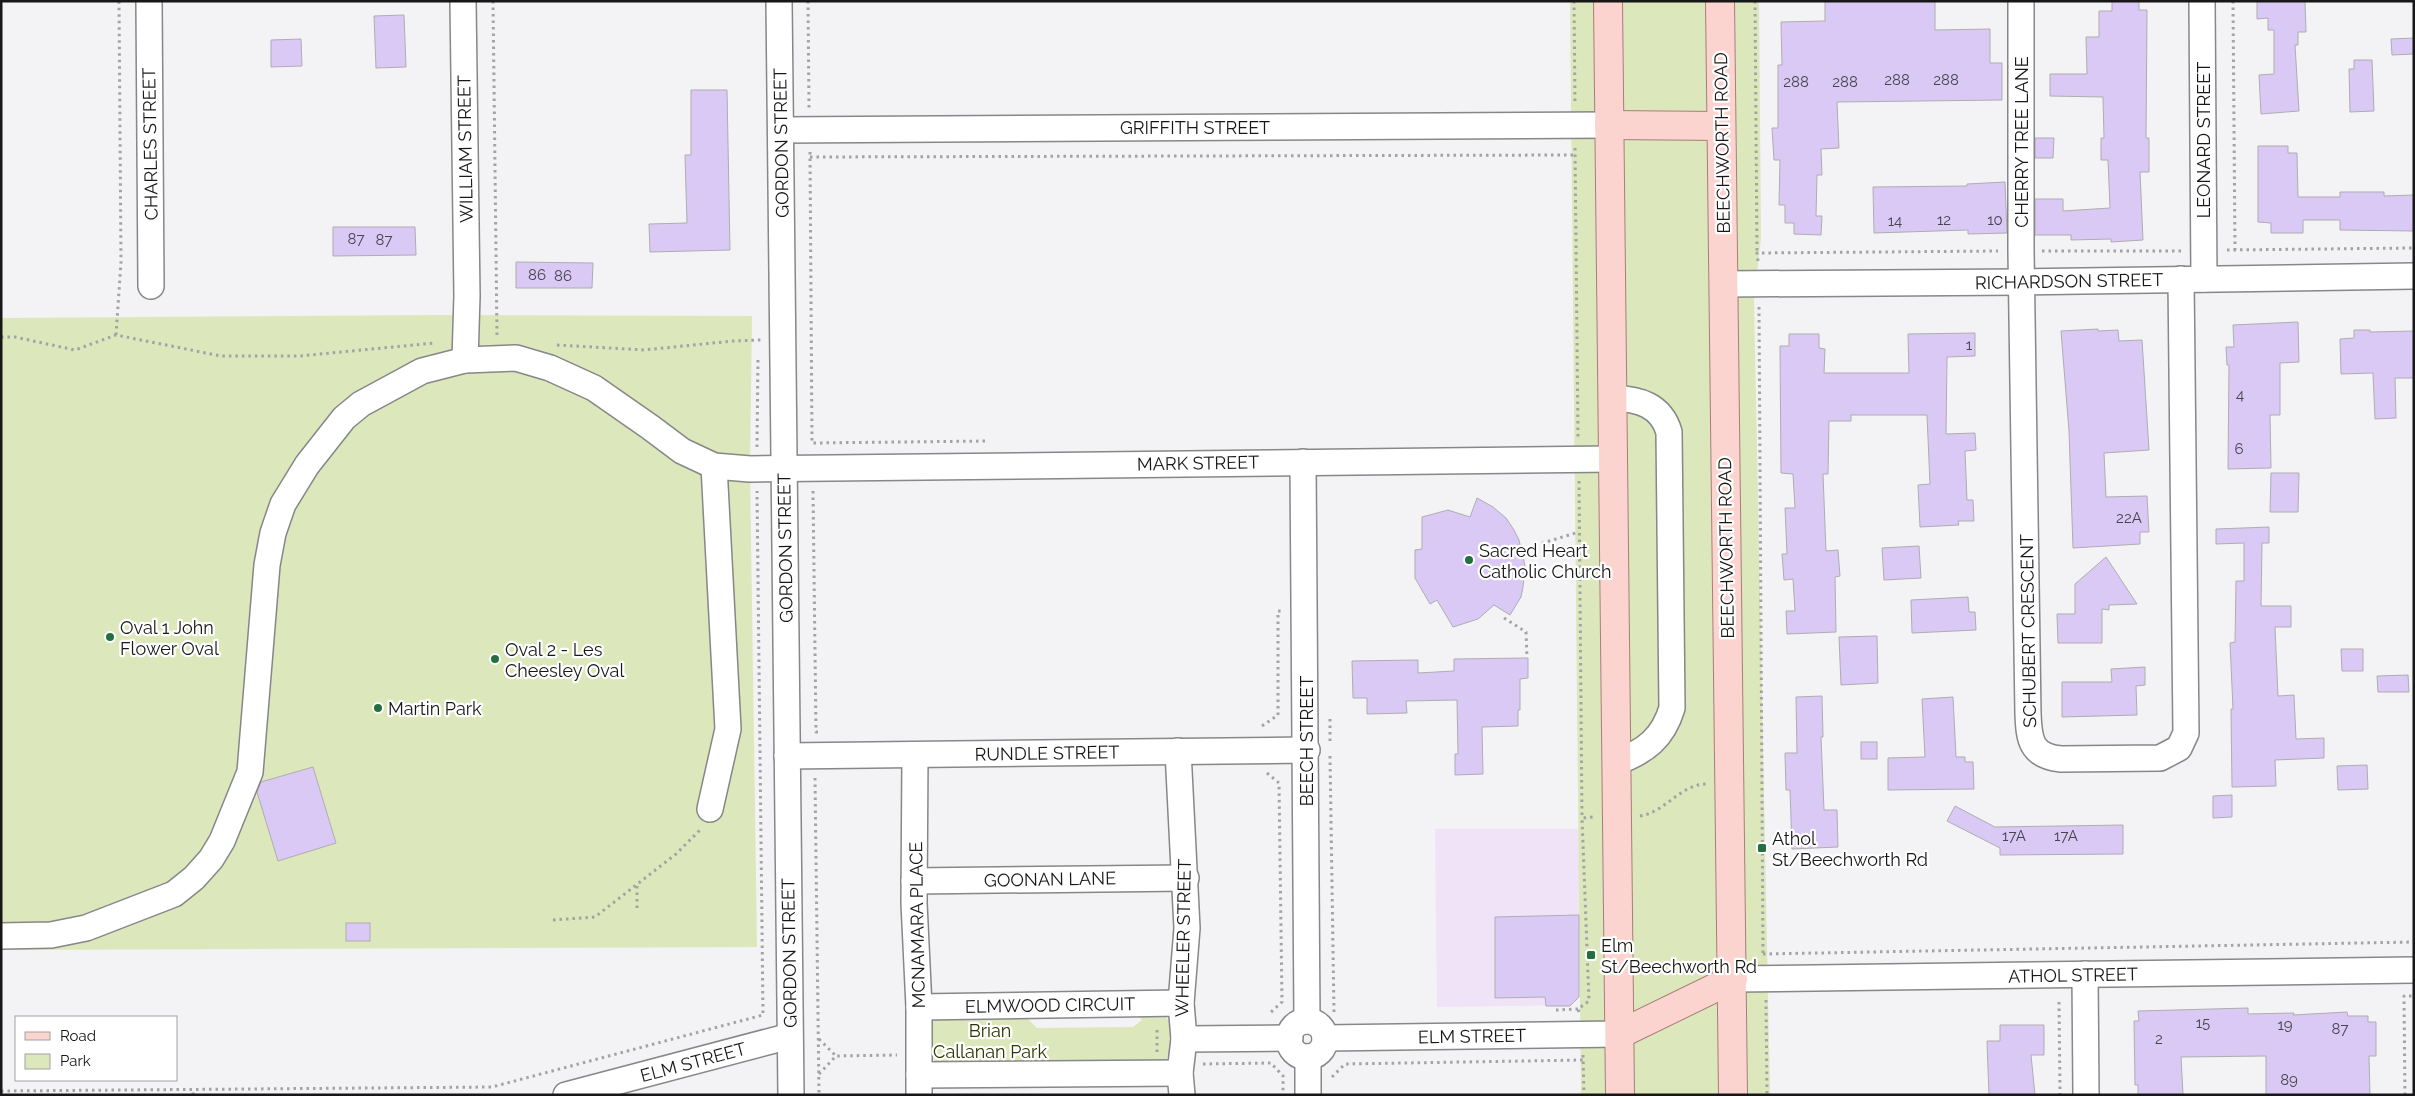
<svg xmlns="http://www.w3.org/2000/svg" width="2415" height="1096" viewBox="0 0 2415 1096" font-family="Raleway,sans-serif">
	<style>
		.commercial { fill: #f0e3f7 }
		.green { fill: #dce7bb }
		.building { fill: #dac9f5; stroke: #aeadb1 }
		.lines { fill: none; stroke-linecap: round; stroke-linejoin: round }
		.minor-casing { stroke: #878689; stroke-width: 28 }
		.major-casing { stroke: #a97e7a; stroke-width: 30 }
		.path { stroke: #a3a3a5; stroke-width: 3; stroke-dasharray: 2.5 4; stroke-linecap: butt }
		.minor { stroke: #fff; stroke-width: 25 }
		.major { stroke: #fbd3cf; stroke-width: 28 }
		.poi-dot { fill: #23703f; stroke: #fff; stroke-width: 2 }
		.labels { text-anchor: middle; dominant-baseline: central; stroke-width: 4.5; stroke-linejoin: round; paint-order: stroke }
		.number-label { font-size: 15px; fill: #48444f }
		.street-label { font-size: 18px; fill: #171718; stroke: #fff }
		.poi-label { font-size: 18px; fill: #171718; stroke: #fff; text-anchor: start }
		.park-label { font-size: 18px; fill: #2d3600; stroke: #fff }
	</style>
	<rect width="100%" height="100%" fill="#f3f2f5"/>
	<path class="commercial" d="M1435 829H1579V997L1570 1005 1437 1007Z"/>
	<g class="green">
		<path d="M1570 1H1759L1761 238 1754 299 1770 1095H1581Z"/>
		<path d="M436 315 752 316 750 469 757 947 1 950V318Z"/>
		<path d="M1131 1010 1164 1014C1175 1027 1176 1054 1161 1064H938L930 1054 931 1024 935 1019 1021 1012 1037 1028 1133 1027 1142 1020Z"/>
	</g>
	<g class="building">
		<path d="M1825 1H1935V30L1990 29V63H2002V100L1837 102 1839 148 1821 149 1822 175H1817L1816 216H1822L1821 235 1794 234V223H1785V205H1779L1780 160H1774L1772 128H1778V65H1782L1781 22 1825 21Z"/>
		<path d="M2112 1H2139V10H2147L2146 138H2149V172H2140L2143 240 2111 242V239L2071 240V235H2035V199H2063V211L2110 208 2108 160H2101V138H2104L2103 97 2050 96V74H2087L2086 37H2099V11H2112Z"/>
		<path d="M2257 1H2305L2306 32H2298V45H2295L2299 111 2261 114 2259 75 2274 74V30H2268V18L2257 19Z"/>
		<path d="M404 15 406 67 376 68 374 16Z"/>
		<path d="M2414 38V54L2392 55 2391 39Z"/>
		<path d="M301 39 302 66 271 67V40Z"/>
		<path d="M2354 60H2372L2374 111 2350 112 2349 69H2354Z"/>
		<path d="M691 90H727L730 250 650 252 649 224 687 223 685 155H691Z"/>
		<path d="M2035 138H2054L2053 158H2035Z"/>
		<path d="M2258 146H2288V153H2297L2298 197H2340V192H2384V196L2414 195V231L2340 230V220H2303V233H2271V223L2258 222Z"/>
		<path d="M2005 182 2007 233 1968 234V230L1874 233 1873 187 1967 186V184Z"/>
		<path d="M333 227H415L416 255 333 256Z"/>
		<path d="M516 262 593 263 592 288H516Z"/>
		<path d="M2298 322 2299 362 2280 363V415H2270L2271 468 2228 469 2229 365H2227L2226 347H2234L2233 325Z"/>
		<path d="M2098 329V331L2118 330 2119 341 2142 340 2149 450 2104 453 2106 497 2147 496 2149 532H2140V544L2073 548 2069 431 2061 331Z"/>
		<path d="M2354 330H2370V332L2414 331V378H2395L2396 418 2375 419 2373 373 2341 374 2340 339 2354 338Z"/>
		<path d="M1975 333V356L1947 357 1946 434 1975 433 1976 450 1965 451 1967 500H1973L1974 521H1958L1959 525 1920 527 1918 485 1930 484 1927 415H1851V421H1829L1828 474H1823L1826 551 1838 550 1840 576 1835 577 1836 632 1787 634 1786 611H1795L1793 579 1784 580 1782 554H1787L1785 508H1795L1793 474 1781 473 1780 346H1789V334H1819V348L1825 349 1824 373H1909L1908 334Z"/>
		<path d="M2271 473H2299L2298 512H2270Z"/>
		<path d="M1477 498 1493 507 1506 518 1514 530 1519 540 1525 566 1523 587 1521 597 1510 615 1494 605 1478 619 1453 627 1437 600 1430 604 1415 578V550L1422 549V517L1448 510 1470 517Z"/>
		<path d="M2269 527V543H2262L2261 606H2291V627H2275L2278 696 2294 695 2296 739 2324 738V758L2275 760 2276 786 2232 787 2231 709H2233L2230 643 2235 642 2236 581H2244V543L2216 544V529Z"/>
		<path d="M1919 546 1921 578 1884 580 1882 548Z"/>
		<path d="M2106 557 2137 604 2109 605V610L2102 609V643H2058L2057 614H2075V584Z"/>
		<path d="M1968 597 1969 612H1975L1976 630 1912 633 1911 600Z"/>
		<path d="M1877 636 1878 683 1841 685 1839 637Z"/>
		<path d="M2341 649H2363V671H2342Z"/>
		<path d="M1528 658V678L1520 679V710H1518V726L1482 727 1483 774 1455 775V754H1458L1457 700 1406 701 1407 713 1367 714V698H1353L1352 661 1418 660V673L1454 671V659Z"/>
		<path d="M2145 667V685L2136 686 2137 715 2062 717V682H2112L2111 669Z"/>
		<path d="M2408 675 2409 692H2378L2377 676Z"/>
		<path d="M1822 696 1823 737H1821L1824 810H1837L1838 847 1792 849 1790 790H1786L1785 753H1797L1796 697Z"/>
		<path d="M1953 697 1956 757H1965V762H1973L1974 789 1888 790V758L1925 757 1922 699Z"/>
		<rect x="1861" y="742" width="16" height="17"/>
		<path d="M2367 765 2368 789 2338 790 2337 766Z"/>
		<path d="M313 767 336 843 278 861 257 792 261 782Z"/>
		<path d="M2232 795V817L2213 818V796Z"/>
		<path d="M1955 806 1995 827 2123 825V854L2000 855V848L1947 821Z"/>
		<path d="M1579 915V997L1570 1006H1546L1545 997 1495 998V917Z"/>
		<rect x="346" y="923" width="24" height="18"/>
		<path d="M2248 1008V1014L2294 1013 2293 1015 2347 1012 2348 1016H2368V1022H2376V1056H2369L2370 1095H2266V1056L2181 1057 2183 1095H2138V1085H2135L2134 1021H2139L2138 1011Z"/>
		<path d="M2000 1025H2044V1055H2031L2035 1095H1989L1987 1041H2000Z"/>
	</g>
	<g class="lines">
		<defs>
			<g id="minor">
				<path d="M149 1 151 286"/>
				<path d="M463 1 467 296 465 360"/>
				<path d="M779 1 791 1095"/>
				<path d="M2021 1V251L2028 714C2029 740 2031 756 2061 759L2160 758 2179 748 2186 733 2181 279"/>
				<path d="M2202 1 2204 279"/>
				<path d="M781 130 1609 125"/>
				<path d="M1724 284 2022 282 2414 276"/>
				<path d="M1613 398C1639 399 1661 405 1669 432L1672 708C1663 738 1646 751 1617 762"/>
				<path d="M1303 462 1307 1021"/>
				<path d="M1178 751 1187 928 1181 1003 1184 1039 1180 1073 1182 1095"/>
				<path d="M915 755 914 903 919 1007V1095"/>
				<path d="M787 756 1307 750"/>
				<path d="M710 809 728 729 714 466"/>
				<path d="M914 881 1186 878"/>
				<path d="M1 936 51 935 86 928 174 894 194 878 211 859 222 841 250 772 267 565 273 533 283 504 307 465 344 418 361 404 422 371 465 360 516 358 550 368 594 388 650 427 682 451 714 466 750 469 1612 459"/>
				<path d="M2085 974 2086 1095"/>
				<path d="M1733 979 2414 970"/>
				<path d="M919 1007 1181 1003"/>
				<circle cx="1307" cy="1039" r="18"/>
				<path d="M1325 1038 1620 1034"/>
				<path d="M1184 1039 1290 1038"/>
				<path d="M1308 1057V1095"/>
				<path d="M919 1075 1180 1073"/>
				<path d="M566 1095 790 1036"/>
			</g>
			<g id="major">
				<path d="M1608 1 1620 1095"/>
				<path d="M1720 1 1733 1095"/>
				<path d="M1609 125 1721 126"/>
				<path d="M1620 1034 1733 979"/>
			</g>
		</defs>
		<use href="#minor" class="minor-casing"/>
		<use href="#major" class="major-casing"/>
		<g class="path">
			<path d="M493 1 497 336"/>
			<path d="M808 1 809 108"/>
			<path d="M1574 1 1575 104"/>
			<path d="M1755 1 1757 253"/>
			<path d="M2233 1 2235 250"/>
			<path d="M1575 148 1578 437"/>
			<path d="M810 152 812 443 988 441"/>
			<path d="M810 157 1575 155"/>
			<path d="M2227 250 2414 248"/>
			<path d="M2042 251H2181"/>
			<path d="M1758 261 1757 253 1998 251"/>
			<path d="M1759 307 1763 953"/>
			<path d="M116 335 121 262 119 1"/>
			<path d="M1 337H15L75 350 116 335 221 356H300L434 343"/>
			<path d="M557 345 644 350 733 341 761 340"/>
			<path d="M757 447 758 356"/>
			<path d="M1579 481 1582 818"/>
			<path d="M813 491 816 732H819"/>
			<path d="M1523 549 1579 532"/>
			<path d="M1504 618 1526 632 1527 657"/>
			<path d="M1330 719V745"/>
			<path d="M1262 726 1278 715V611H1281"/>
			<path d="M1330 756 1334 1013"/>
			<path d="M1267 773 1279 783 1282 1002 1270 1013 1271 1015"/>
			<path d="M815 778 819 1095"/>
			<path d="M1640 816C1666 812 1680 784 1707 784"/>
			<path d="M637 908V885"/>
			<path d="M553 920 595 917 676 854 701 829"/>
			<path d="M1763 954 2414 942"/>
			<path d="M1766 1000 1767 1095"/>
			<path d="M2059 1002 2060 1095"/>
			<path d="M1556 1010 1578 1009"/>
			<path d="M1579 1012 1578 1009 1589 1001 1582 818 1594 817"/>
			<path d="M819 1039 836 1056"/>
			<path d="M1157 1052V1026"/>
			<path d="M1583 1055 1584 1095"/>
			<path d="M1203 1064 1271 1063 1283 1076V1092"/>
			<path d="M819 1074 836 1056 897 1055"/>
			<path d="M1332 1077 1345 1064 1583 1060"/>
			<path d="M1 1091 492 1087 763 1015 757 491"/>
			<path d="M193 1095V1089"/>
			<path d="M2405 1095 2404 996H2414"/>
		</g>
		<use href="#minor" class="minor"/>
		<use href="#major" class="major"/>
	</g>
	<g class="poi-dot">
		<circle cx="1469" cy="560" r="5"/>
		<circle cx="110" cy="637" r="5"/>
		<circle cx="495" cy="659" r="5"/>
		<circle cx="378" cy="708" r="5"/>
		<rect x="1757" y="843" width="10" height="10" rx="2.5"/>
		<rect x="1586" y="950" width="10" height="10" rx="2.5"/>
	</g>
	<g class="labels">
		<g class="number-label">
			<text x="1897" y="80">288</text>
			<text x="1946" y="80">288</text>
			<text x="1796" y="82">288</text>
			<text x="1845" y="82">288</text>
			<text x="1944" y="220">12</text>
			<text x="1995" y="220">10</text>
			<text x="1895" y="221">14</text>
			<text x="356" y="239">87</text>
			<text x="384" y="240">87</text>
			<text x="537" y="275">86</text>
			<text x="563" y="276">86</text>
			<text x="1969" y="345">1</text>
			<text x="2240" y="395">4</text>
			<text x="2239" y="449">6</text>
			<text x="2129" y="518">22A</text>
			<text x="2014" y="836">17A</text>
			<text x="2066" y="836">17A</text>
			<text x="2203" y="1023">15</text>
			<text x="2285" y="1025">19</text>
			<text x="2340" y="1029">87</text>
			<text x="2159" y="1039">2</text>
			<text x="2289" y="1080">89</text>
		</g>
		<g class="street-label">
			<text x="1195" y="127">GRIFFITH STREET</text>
			<text transform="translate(2203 140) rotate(-90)">LEONARD STREET</text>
			<text transform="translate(2021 142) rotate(-90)">CHERRY TREE LANE</text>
			<text transform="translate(781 143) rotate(-91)">GORDON STREET</text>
			<text transform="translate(1722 143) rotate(-91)">BEECHWORTH ROAD</text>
			<text transform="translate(150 144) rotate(-91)">CHARLES STREET</text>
			<text transform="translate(465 149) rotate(-91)">WILLIAM STREET</text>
			<text transform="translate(2069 281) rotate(-1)">RICHARDSON STREET</text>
			<text transform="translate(1198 463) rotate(-1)">MARK STREET</text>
			<text transform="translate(785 548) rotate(-91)">GORDON STREET</text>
			<text transform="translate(1726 548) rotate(-91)">BEECHWORTH ROAD</text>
			<text transform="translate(2028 631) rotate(-91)">SCHUBERT CRESCENT</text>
			<text transform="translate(1306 741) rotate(-90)">BEECH STREET</text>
			<text transform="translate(1047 753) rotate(-1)">RUNDLE STREET</text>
			<text transform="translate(1050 879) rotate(-1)">GOONAN LANE</text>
			<text transform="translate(917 925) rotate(-91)">MCNAMARA PLACE</text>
			<text transform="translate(1183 938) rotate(-89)">WHEELER STREET</text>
			<text transform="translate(789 953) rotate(-91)">GORDON STREET</text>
			<text transform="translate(2073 975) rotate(-1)">ATHOL STREET</text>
			<text transform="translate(1050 1005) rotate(-1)">ELMWOOD CIRCUIT</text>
			<text transform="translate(1472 1036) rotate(-1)">ELM STREET</text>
			<text transform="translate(693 1062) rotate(-15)">ELM STREET</text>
		</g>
		<g class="poi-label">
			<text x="1479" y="550">Sacred Heart<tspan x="1479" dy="21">Catholic Church</tspan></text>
			<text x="120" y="627">Oval 1 John<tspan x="120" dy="21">Flower Oval</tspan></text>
			<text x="505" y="649">Oval 2 - Les<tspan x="505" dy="21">Cheesley Oval</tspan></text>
			<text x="388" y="708">Martin Park</text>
			<text x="1772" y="838">Athol<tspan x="1772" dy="21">St/Beechworth Rd</tspan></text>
			<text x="1601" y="945">Elm<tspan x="1601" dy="21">St/Beechworth Rd</tspan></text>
		</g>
		<g class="park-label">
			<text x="990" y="1030">Brian<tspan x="990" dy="21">Callanan Park</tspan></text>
		</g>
	</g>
	<rect width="2415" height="1096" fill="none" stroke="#171718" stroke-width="5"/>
	<rect x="15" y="1016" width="162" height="65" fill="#ffffff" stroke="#a2a2a3"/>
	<rect x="25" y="1032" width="25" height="8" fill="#fbd3cf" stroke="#a2a2a3"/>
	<text x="60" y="1041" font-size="15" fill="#171718">Road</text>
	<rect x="25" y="1054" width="25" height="15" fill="#dce7bb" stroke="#a2a2a3"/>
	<text x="60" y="1066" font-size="15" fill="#171718">Park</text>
</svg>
